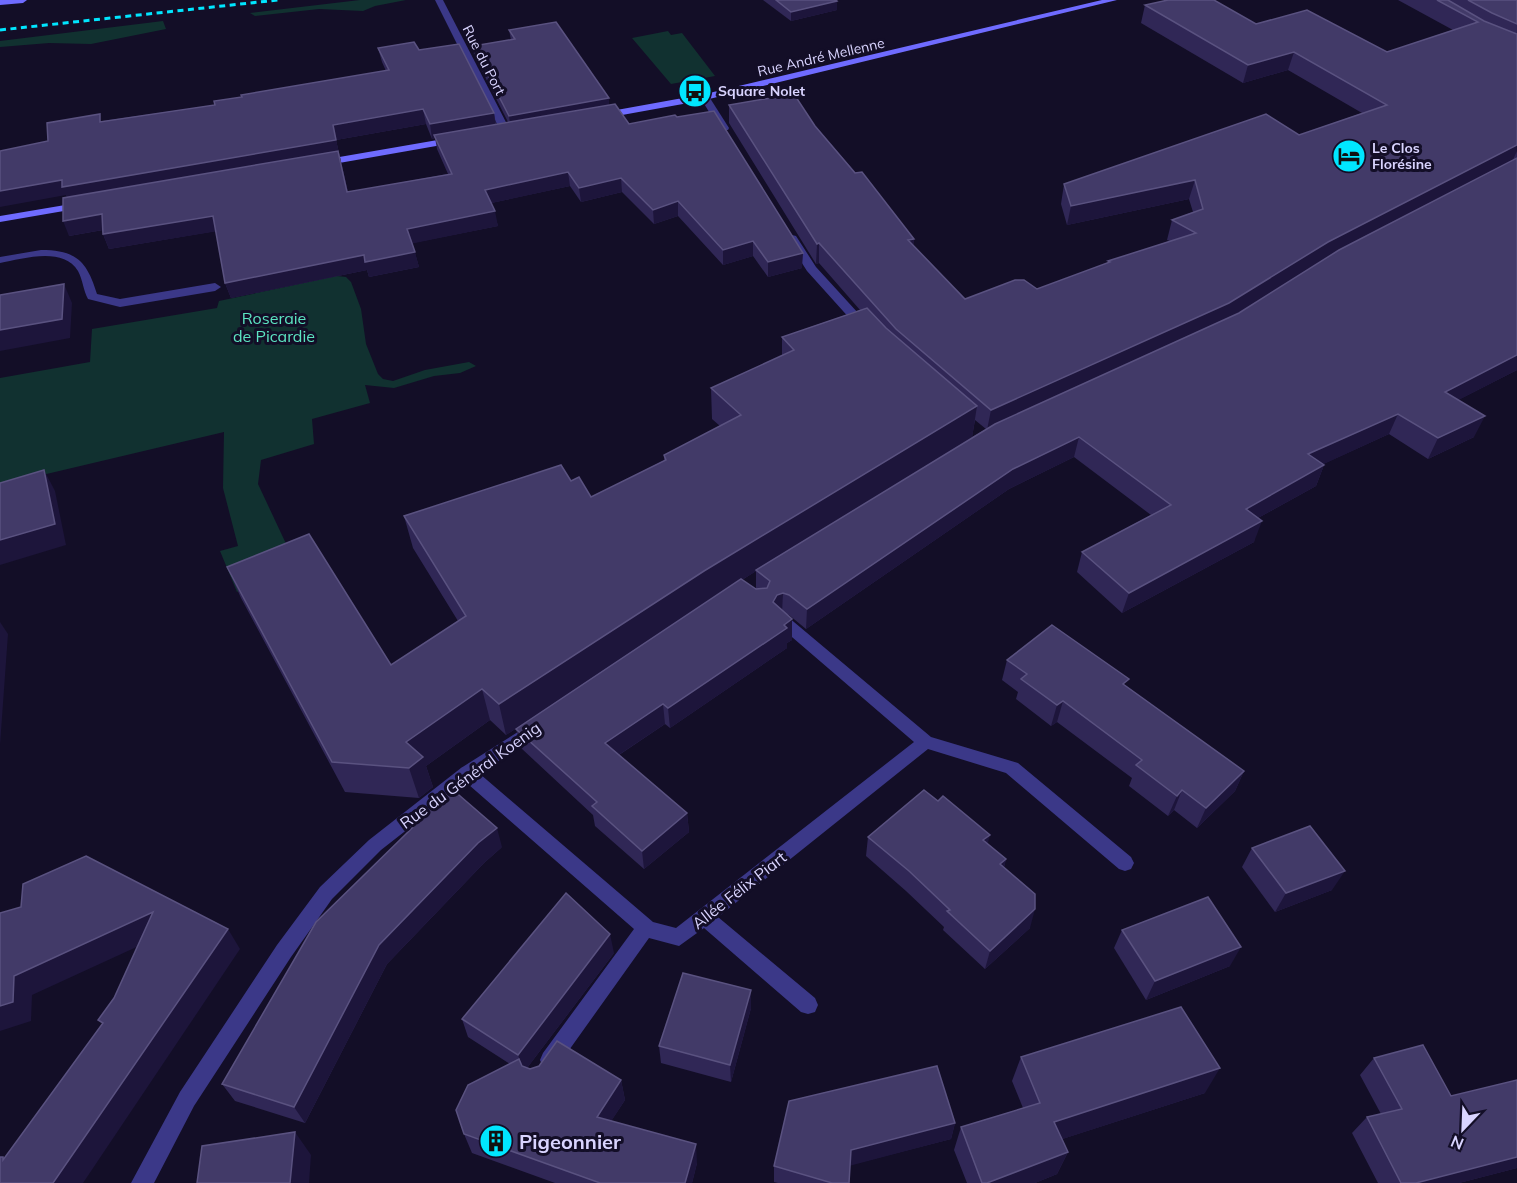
<svg xmlns="http://www.w3.org/2000/svg" width="1517" height="1183" viewBox="0 0 1517 1183" font-family="Mulish,sans-serif">
	<style>
		.green { fill: #113130 }
		.lines { fill: none; stroke-linecap: round; stroke-linejoin: round }
		.lane { fill: #3b3888; fill-rule: evenodd }
		.street { fill: #3b3888; fill-rule: evenodd }
		.secondary { fill: #6f6bff; fill-rule: evenodd }
		.rail { stroke: #00e6ff; stroke-width: 3; stroke-dasharray: 6 4.5; stroke-linecap: butt }
		.wall { fill: #302756; fill-rule: evenodd }
		.shaded-wall { fill: #1d153b }
		.building { fill: #423a68; stroke: #5a5280; stroke-width: 1.5 }
		.labels { text-anchor: middle; dominant-baseline: central; stroke-width: 6; stroke-linejoin: round; paint-order: stroke }
		.far-street-label { font-size: 14px; fill: #d9d4ff; stroke: #130e27 }
		.far-poi-label { font-size: 14px; font-weight: bold; fill: #d9d4ff; stroke: #130e27; text-anchor: start }
		.park-label { font-size: 16px; fill: #5ce4c1; stroke: #130e27 }
		.street-label { font-size: 16px; fill: #d9d4ff; stroke: #130e27 }
		.near-poi-label { font-size: 20px; font-weight: bold; fill: #d9d4ff; stroke: #130e27; text-anchor: start }
	</style>
	<rect width="100%" height="100%" fill="#130e27"/>
	<g class="green">
		<path d="M360 0H406L375 6 363 11 319 9 255 16 250 13Z"/>
		<path d="M163 21 166 29 91 44 49 43 0 47V41Z"/>
		<path d="M668 31 671 35 682 33 715 76 671 84 632 38Z"/>
		<path d="M337 276 346 277 351 282 361 309 366 344 378 374 383 379 393 381 425 370 469 362 476 366 460 373 434 376 394 388 365 385 370 403 312 419 314 444 261 460 258 484 296 565 237 592 220 551 238 546 223 488 224 432 0 485V378L90 362 92 329 217 308 219 301Z"/>
	</g>
	<g class="lines">
		<g class="lane">
			<path d="M41 250C76 250 87 261 97 294L120 299 215 283 221 287 215 291 120 307 88 299C83 290 83 280 78 271 63 246 22 259 0 263V257Z"/>
			<path d="M783 615 788 617 931 737 1018 763 1131 857 1134 863 1131 869 1125 871 1119 869 1006 773 928 749 718 917 815 998 818 1005 815 1012 808 1014 801 1012 704 928 679 946 649 938 557 1067 550 1070 543 1067 540 1060 543 1053 634 929 461 778 459 773 461 768 467 766 473 768 653 922 676 928 914 742 778 625 775 621 778 617Z"/>
		</g>
		<g class="street">
			<path d="M435 0H443L511 132 510 134 501 132Z"/>
			<path d="M702 95H708L729 128 728 130H720L700 97Z"/>
			<path d="M792 235 796 236 816 267 869 325V331H861L807 271 786 238Z"/>
			<path d="M535 721 541 723 543 728 541 733 473 778 381 850 332 899 291 957 194 1106 154 1183H131L180 1092 277 945 320 887 369 840 461 768Z"/>
		</g>
		<g class="secondary">
			<path d="M0 0H27L23 3 0 5Z"/>
			<path d="M1102 0H1117L705 100 600 119 595 116 600 113 705 94Z"/>
			<path d="M455 137 460 140 459 142 322 166 317 163 322 160Z"/>
			<path d="M83 202 87 203V207L0 222V216Z"/>
		</g>
		<path class="rail" d="M0 30 278 0"/>
	</g>
	<g class="wall">
		<path d="M763 0H836L837 10 791 21Z"/>
		<path d="M1398 0H1517V370L1458 400 1474 437 1428 459 1389 434 1323 464 1324 465 1316 486 1258 518 1254 542 1122 613 1077 572 1082 552 1151 515 1074 457 1009 489 806 629 789 615 786 614 792 640 787 643V648L670 728 665 724 619 755 687 813 689 832 644 869 595 826 593 815 521 748 516 729 718 595 506 735 490 720 426 766 433 787 419 798 345 792 241 598 227 567 391 665 458 621 413 548 404 516 591 497 664 460V455L720 426 712 419 711 388 782 356V337L860 310 819 263 816 264 729 123V105L815 126 914 239 913 246 965 299 1037 289 1108 263V261L1170 241 1167 240 1172 220 1193 212 1189 199 1067 225 1061 204 1064 184 1299 135 1362 113 1288 70 1243 83 1141 23 1145 5 1256 24 1387 52 1453 30ZM975 420 986 429 972 437ZM756 571V589L742 580Z"/>
		<path d="M509 30 609 105 629 124 802 268 768 277 753 256 723 265 678 216 654 224 622 192 581 202 570 186 491 203 498 226 412 243 419 267 369 277 367 270 231 298 225 283 216 231 109 249 103 234V230L69 236 67 197 48 141 102 121 215 105 386 71 382 62 378 48 419 50 494 113 496 124 508 122 474 55 473 46 511 40ZM426 124 432 139 435 138 437 149 448 174 348 192 336 140Z"/>
		<path d="M1007 660 1126 686 1244 771 1235 791 1197 828 1174 810 1168 816 1129 786 1132 778 1057 722 1051 726 1016 699 1018 692 1002 680Z"/>
		<path d="M868 837 988 844 1006 859 1004 867 1030 928 985 969 943 930 944 927 906 891 866 856Z"/>
		<path d="M502 847 484 863 387 964 305 1123 235 1101 222 1084 316 922Z"/>
		<path d="M1252 848 1332 890 1275 912 1242 867Z"/>
		<path d="M1122 930 1230 966 1146 1000 1114 948Z"/>
		<path d="M614 953 527 1068 621 1080 625 1100 611 1121 697 1163 692 1183H555L472 1153 464 1134 510 1064 468 1037 462 1019Z"/>
		<path d="M751 1008 731 1082 661 1063 659 1046Z"/>
		<path d="M1021 1057 1205 1093 1062 1139 1068 1152 1057 1174 1035 1183H967L954 1150 961 1127 1023 1108 1012 1081Z"/>
		<path d="M1374 1058 1451 1096 1517 1080V1168L1459 1183H1378L1352 1133 1367 1117 1381 1114 1360 1075Z"/>
		<path d="M955 1123 951 1139 850 1165 849 1183H778L774 1182V1166Z"/>
	</g>
	<g class="shaded-wall">
		<path d="M837 1V10L791 21V12Z"/>
		<path d="M1294 52 1288 70 1243 83 1248 65Z"/>
		<path d="M609 98V108L510 125 509 116Z"/>
		<path d="M423 109 426 124 336 140 351 206 69 202 66 195 0 207V191L333 125Z"/>
		<path d="M494 113 496 128 434 135 435 138 432 139 430 124Z"/>
		<path d="M1517 145V151L1512 162 1223 323 987 430 991 410 1328 242Z"/>
		<path d="M568 172 570 186 487 204 485 190Z"/>
		<path d="M621 178 622 192 581 202 579 188Z"/>
		<path d="M1195 180 1189 199 1067 225 1071 206Z"/>
		<path d="M678 201V216L654 224 653 210Z"/>
		<path d="M495 211 498 226 410 244 407 229Z"/>
		<path d="M102 214 108 229 69 236 63 221Z"/>
		<path d="M213 216 218 231 109 249 103 234Z"/>
		<path d="M914 239 912 259 908 240Z"/>
		<path d="M753 241V256L723 265V250Z"/>
		<path d="M819 243V263L816 264 817 244Z"/>
		<path d="M415 252 419 267 369 277 367 270 231 298 225 283 364 255Z"/>
		<path d="M803 253 802 268 768 277V262Z"/>
		<path d="M64 284 72 303 70 338 0 351V330Z"/>
		<path d="M1517 355V370L1435 412 1445 392Z"/>
		<path d="M977 406 972 438 706 602 506 735 499 704 704 571Z"/>
		<path d="M1398 414 1389 434 1300 475 1308 454Z"/>
		<path d="M1485 416 1474 437 1428 459 1438 438Z"/>
		<path d="M1079 437 1074 457 1009 489 806 629 807 609 1013 469Z"/>
		<path d="M1324 465 1316 486 1238 529 1246 509Z"/>
		<path d="M44 470 55 491 66 545 0 565V540Z"/>
		<path d="M1262 521 1254 542 1122 613 1129 593Z"/>
		<path d="M783 593 782 613 773 602 777 595Z"/>
		<path d="M792 619V640L787 643V648L670 728 668 708Z"/>
		<path d="M0 622 8 634 0 745Z"/>
		<path d="M482 689 490 720 426 766 433 787 419 798 409 768 406 742Z"/>
		<path d="M1063 701 1057 722 1051 726 1057 705Z"/>
		<path d="M663 704 665 724 608 762 605 743Z"/>
		<path d="M1244 771 1235 791 1197 828 1206 808Z"/>
		<path d="M1182 790 1174 810 1168 816 1177 796Z"/>
		<path d="M687 813 689 832 644 869 642 851Z"/>
		<path d="M497 828 502 847 484 863 387 964 305 1123 294 1107 379 945 478 843Z"/>
		<path d="M990 835 985 854 983 840Z"/>
		<path d="M1006 859 1001 879 1000 864Z"/>
		<path d="M1345 871 1332 890 1275 912 1286 893Z"/>
		<path d="M1035 909 1030 928 985 969 990 951Z"/>
		<path d="M153 912 167 933 32 995 31 1021 0 1031V1006L14 976Z"/>
		<path d="M228 929 240 949 83 1183H53Z"/>
		<path d="M610 934 614 953 524 1072 518 1055Z"/>
		<path d="M1241 947 1230 966 1146 1000 1155 981Z"/>
		<path d="M751 990V1008L731 1082 730 1065Z"/>
		<path d="M1220 1068 1205 1093 1044 1145 1054 1122Z"/>
		<path d="M621 1080 625 1100 601 1137 597 1117Z"/>
		<path d="M955 1123 951 1139 849 1166 851 1150Z"/>
		<path d="M295 1132 311 1155 309 1183H290Z"/>
		<path d="M696 1144 697 1163 692 1183H685Z"/>
		<path d="M1068 1152 1057 1174 1035 1183H987Z"/>
		<path d="M1517 1157V1168L1459 1183H1416Z"/>
	</g>
	<g class="building">
		<path d="M776 0H836L837 1 791 12Z"/>
		<path d="M1168 0H1214L1256 24 1307 10 1387 52 1478 22 1437 0H1448L1484 21 1517 34V145L1328 242 1229 303 991 410 896 329 819 243 817 244 729 105 794 94 815 126 855 173 862 172 914 239 908 240 965 299 1015 280H1024L1037 289 1110 262 1108 261 1196 233 1172 220 1203 209 1195 180 1071 206 1064 184 1266 114 1299 135 1387 105 1294 52 1248 65 1145 5Z"/>
		<path d="M1468 0H1517V24L1492 13Z"/>
		<path d="M556 22 609 98 509 116 473 46 515 39 509 30Z"/>
		<path d="M414 42 419 50 459 44 494 113 430 124 423 109 333 125 336 140 62 187V180L0 191V151L48 141 47 123 100 114V122L215 105 214 101 242 97 241 95 389 70 378 48Z"/>
		<path d="M615 104 629 124 675 115 677 117 714 111 803 253 768 262 753 241 723 250 678 201 653 210 621 178 579 188 568 172 485 190 495 211 407 229 415 252 365 262 364 255 225 283 213 216 103 234 102 214 63 221V198L338 151 347 192 452 174 434 135Z"/>
		<path d="M1517 158V355L1445 392 1485 416 1438 438 1398 414 1308 454 1324 465 1246 509 1262 521 1129 593 1082 552 1171 505 1079 437 1013 469 807 609 789 595 783 593 777 595 773 602 792 619 784 625 787 628 668 708 663 704 605 743 687 813 642 851 592 806 597 802 516 729 741 579 756 589 767 588 770 581 756 570 995 424 1239 313 1339 250Z"/>
		<path d="M64 284 62 319 0 330V295Z"/>
		<path d="M867 308 886 328 977 406 704 571 499 704 482 689 406 742 423 757 409 768 332 762 227 567 309 534 391 665 466 616 404 516 561 465 571 481 579 477 591 497 666 460 664 455 741 415 711 388 794 350 782 337Z"/>
		<path d="M44 470 55 524 0 540V483Z"/>
		<path d="M1052 625 1129 679 1123 684 1244 771 1206 808 1182 790 1177 796 1136 765 1142 760 1063 701 1057 705 1021 679 1027 674 1007 660Z"/>
		<path d="M452 789 497 828 478 843 379 945 294 1107 222 1084 316 922Z"/>
		<path d="M924 790 938 801 943 796 990 835 983 840 1006 859 1000 864 1035 894V909L990 951 947 911 950 910 909 871 868 837Z"/>
		<path d="M1310 826 1345 871 1286 893 1252 848Z"/>
		<path d="M86 856 228 929 53 1183H0V1157H3V1160L103 1023 98 1020 114 998 153 912 14 976 13 1002 0 1006V913L21 907 23 884Z"/>
		<path d="M566 893 610 934 518 1055 462 1019Z"/>
		<path d="M1208 897 1241 947 1155 981 1122 930Z"/>
		<path d="M683 973 751 990 730 1065 659 1046Z"/>
		<path d="M1181 1007 1220 1068 1054 1122 1068 1152 987 1183H982L961 1127 1040 1103 1021 1057Z"/>
		<path d="M557 1041 621 1080 597 1117 696 1144 685 1183H600L464 1134 456 1110 468 1085 519 1059 522 1066 530 1069 539 1066Z"/>
		<path d="M1423 1045 1451 1096 1517 1080V1157L1416 1183H1401L1367 1117 1402 1109 1374 1058Z"/>
		<path d="M937 1066 955 1123 851 1150 849 1183H832L774 1166 789 1101Z"/>
		<path d="M295 1132 290 1183H197L202 1146Z"/>
	</g>
	<defs>
		<symbol id="bus-disc" viewBox="-11 -11 22 22"><circle r="9.5" fill="#00e6ff" stroke="#130e27"/><path d="M-5-6H5V4H4V6H2V4H-2V6H-4V4H-5ZM-3.5-4V0h7V-4ZM-3.5 1.2v1.5H-2V1.2ZM2 1.2v1.5H3.5V1.2Z" fill="#111"/></symbol>
		<symbol id="hotel-disc" viewBox="-11 -11 22 22"><circle r="9.5" fill="#00e6ff" stroke="#130e27"/><path d="M-6-4.5h1.5V1H6V5H4.5V3h-9V5H-6ZM-4 0a1.8 1.8 0 1 1 3.6 0ZM.5 0V-2.5h3Q6-2.5 6 0Z" fill="#111"/></symbol>
		<symbol id="building-disc" viewBox="-11 -11 22 22"><circle r="9.5" fill="#00e6ff" stroke="#130e27"/><path d="M-4-6H4V6H1V3H-1V6H-4ZM-2.5-4.3h1.7v1.8h-1.7ZM.8-4.3h1.7v1.8H.8ZM-2.5-1h1.7V.8h-1.7ZM.8-1h1.7V.8H.8Z" fill="#111"/></symbol>
	</defs>
	<g fill-rule="evenodd">
		<use href="#bus-disc" x="676" y="72" width="38" height="38"/>
		<use href="#hotel-disc" x="1330" y="137" width="38" height="38"/>
		<use href="#building-disc" x="477" y="1122" width="38" height="38"/>
	</g>
	<g class="labels">
		<g class="far-street-label">
			<text transform="translate(821 57) rotate(-13)">Rue André Mellenne</text>
			<text transform="translate(484 60) rotate(63)">Rue du Port</text>
		</g>
		<g class="far-poi-label">
			<text x="718" y="91">Square Nolet</text>
			<text x="1372" y="148">Le Clos<tspan x="1372" dy="16">Florésine</tspan></text>
		</g>
		<g class="park-label">
			<text x="274" y="318">Roseraie<tspan x="274" dy="18">de Picardie</tspan></text>
		</g>
		<g class="street-label">
			<text transform="translate(470 775) rotate(-36)">Rue du Général Koenig</text>
			<text transform="translate(739 890) rotate(-38)">Allée Félix Piart</text>
		</g>
		<g class="near-poi-label">
			<text x="519" y="1141">Pigeonnier</text>
		</g>
	</g>
	<g transform="translate(1463 1129) rotate(203)" stroke="#130e27" stroke-width="4.5" paint-order="stroke">
	<path d="M0-4.5L10 22L0 15L-10 22Z" fill="#d9d4ff"/>
	<text y="-9" font-size="16" font-weight="bold" text-anchor="middle" fill="#d9d4ff">N</text>
	</g>
</svg>
